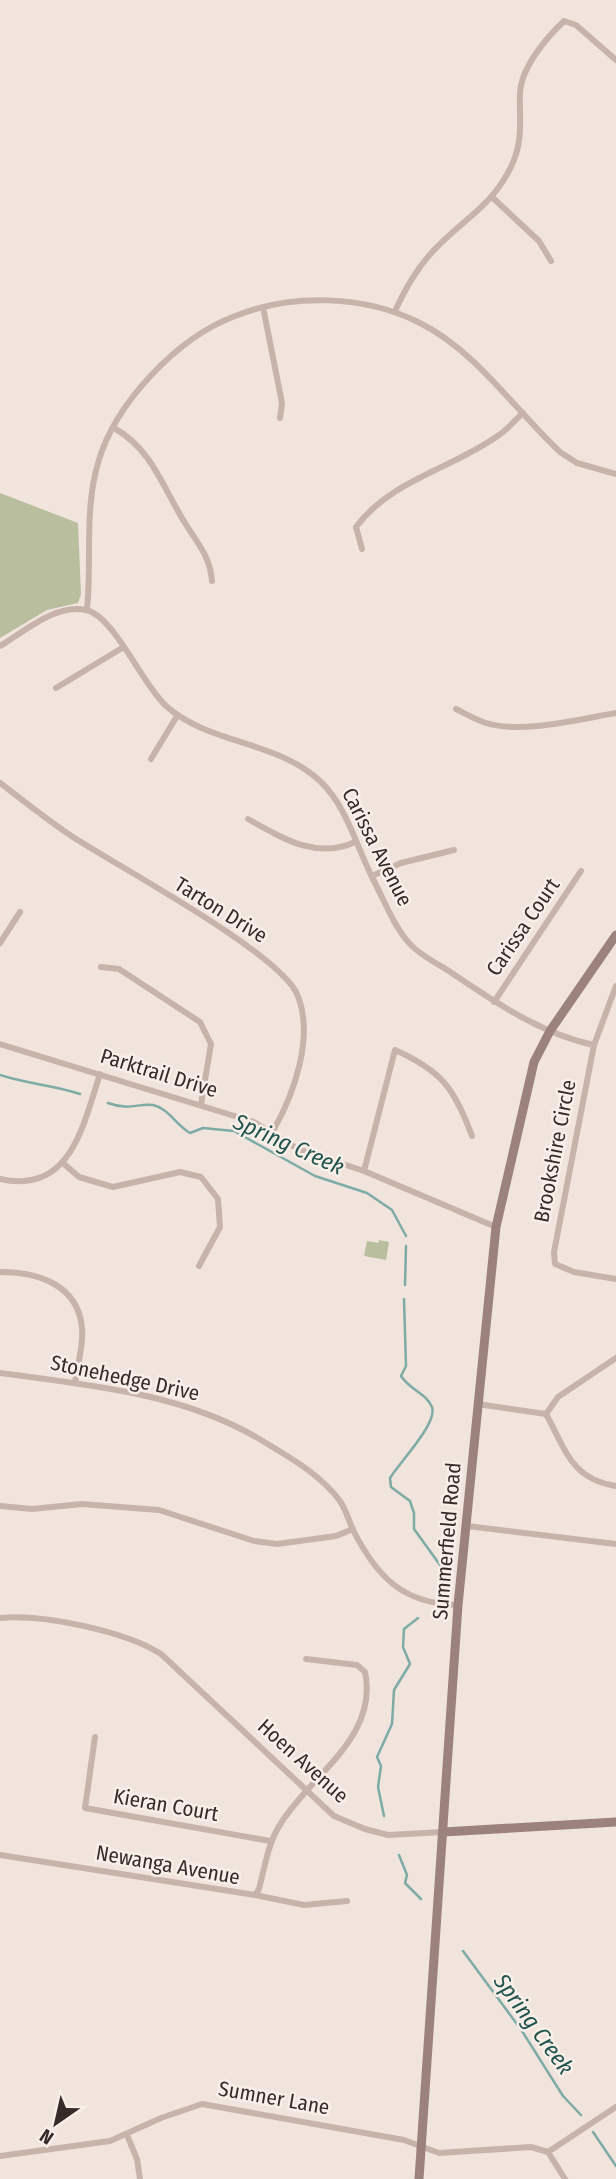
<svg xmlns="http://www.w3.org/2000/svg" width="616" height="2179" viewBox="0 0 616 2179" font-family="'Fira Sans Condensed',sans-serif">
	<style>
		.green { fill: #b9bf9e }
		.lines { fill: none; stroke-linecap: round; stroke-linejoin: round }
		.stream { stroke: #7eaba6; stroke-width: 2.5 }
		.street { stroke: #c8b3aa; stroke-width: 6 }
		.secondary { stroke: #9b827c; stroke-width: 9 }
		.labels { text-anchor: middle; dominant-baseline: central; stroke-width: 5; stroke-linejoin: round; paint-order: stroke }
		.street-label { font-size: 21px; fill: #362b29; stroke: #f8efe9 }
		.water-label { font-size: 23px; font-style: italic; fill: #22544f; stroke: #f8efe9 }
	</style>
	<rect width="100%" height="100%" fill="#f0e4dd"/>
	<g class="green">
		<path d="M0 493 78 523 81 594 78 603 47 610 0 638Z"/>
		<path d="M379 1240 389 1242 386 1260 364 1256 367 1241 378 1243Z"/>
	</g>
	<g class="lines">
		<g class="stream">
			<path d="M0 1075C27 1084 53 1085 80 1094"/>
			<path d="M108 1103C130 1111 138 1103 153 1105 168 1108 177 1126 190 1133L203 1128 234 1131 315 1176 367 1193 392 1210 406 1236"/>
			<path d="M405 1285 406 1246"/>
			<path d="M404 1299 406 1366 401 1376C410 1390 426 1393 432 1407 438 1423 399 1463 390 1478L391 1487 410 1501 414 1513V1529L440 1565 442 1585"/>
			<path d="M384 1816 378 1787 381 1766 377 1757 392 1724 394 1690 410 1664 403 1647 404 1629 418 1618"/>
			<path d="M399 1855 407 1875 405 1883 421 1899"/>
			<path d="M463 1951 522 2031 563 2096 581 2115"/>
			<path d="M593 2132 616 2166"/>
		</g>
		<g class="street">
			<path d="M493 198 539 241 551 261"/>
			<path d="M263 307 282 403 280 418"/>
			<path d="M395 311C406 287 419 264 439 245 468 216 492 205 511 167 524 140 519 120 520 93 521 68 546 38 564 21L576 25 616 60"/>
			<path d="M114 428C152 449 163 488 185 523 198 544 210 556 212 581"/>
			<path d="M362 549 356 527C392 479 452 469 499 435 508 429 515 420 523 413"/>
			<path d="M87 610C92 560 84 511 98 463 115 403 177 338 235 316 292 293 365 295 420 323 476 351 514 409 560 452L577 463 616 474"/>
			<path d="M0 646C24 632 56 603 86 610 114 616 142 684 166 706 210 745 277 740 321 782 347 807 357 848 373 879 384 900 394 927 410 944 420 955 436 963 449 971 493 1001 541 1034 594 1045"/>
			<path d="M56 688 122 648"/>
			<path d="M456 709C466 714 476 720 486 723 522 734 579 719 616 713"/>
			<path d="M151 759 177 716"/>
			<path d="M0 783C24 801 47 820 73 837 119 867 278 952 297 994 315 1036 294 1094 273 1131"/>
			<path d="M248 819C282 838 316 860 355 842"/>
			<path d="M372 876 401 863 454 850"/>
			<path d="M0 943 20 912"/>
			<path d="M101 967 119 969 200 1022 211 1044 201 1104"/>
			<path d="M616 986 594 1045 554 1252 555 1264 574 1272 616 1279"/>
			<path d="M494 1002 581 871"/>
			<path d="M0 1044 254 1122 298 1149 364 1171 496 1227"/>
			<path d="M63 1163 79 1177 113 1187 180 1172 201 1177 218 1199 220 1227 199 1266"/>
			<path d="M364 1171 395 1050C442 1071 454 1088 472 1136"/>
			<path d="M0 1179C71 1195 83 1125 100 1074"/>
			<path d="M0 1272C37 1272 78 1284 82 1328 84 1345 77 1366 75 1383"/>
			<path d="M0 1373C88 1385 183 1393 261 1440 289 1457 320 1474 340 1501 346 1510 349 1521 353 1530 377 1577 403 1604 458 1605"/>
			<path d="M477 1404 546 1414"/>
			<path d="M546 1414C566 1450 571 1479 616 1486"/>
			<path d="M546 1414 558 1397 616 1358"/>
			<path d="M0 1506 32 1509 82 1504 159 1510 254 1541 277 1544 336 1536 353 1529"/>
			<path d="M467 1526 616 1544"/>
			<path d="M0 1618C43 1614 125 1631 161 1654L334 1816 365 1829 388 1835 443 1832"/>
			<path d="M95 1737 85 1808 270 1841"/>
			<path d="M0 1855 255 1895 259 1889C265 1866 268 1843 281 1823 311 1775 379 1737 365 1672L357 1665 306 1659"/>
			<path d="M255 1895 304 1905 347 1901"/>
			<path d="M127 2135 137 2159 140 2179"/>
			<path d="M548 2152 565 2179"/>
			<path d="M0 2156 110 2141 161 2118 202 2104 404 2140 439 2153 531 2147 548 2152 616 2107"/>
		</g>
		<g class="secondary">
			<path d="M443 1832 616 1822"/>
			<path d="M419 2179 458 1605 496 1227 534 1062 550 1031 616 935"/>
		</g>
	</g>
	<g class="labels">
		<g class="street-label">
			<text transform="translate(377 847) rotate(63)">Carissa Avenue</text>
			<text transform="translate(221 910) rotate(32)">Tarton Drive</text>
			<text transform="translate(523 927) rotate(-56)">Carissa Court</text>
			<text transform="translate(159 1073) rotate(17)">Parktrail Drive</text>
			<text transform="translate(555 1151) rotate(-79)">Brookshire Circle</text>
			<text transform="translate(125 1378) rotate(12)">Stonehedge Drive</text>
			<text transform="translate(447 1541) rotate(-85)">Summerfield Road</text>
			<text transform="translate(303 1761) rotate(42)">Hoen Avenue</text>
			<text transform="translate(166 1805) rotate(10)">Kieran Court</text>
			<text transform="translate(168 1865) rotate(10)">Newanga Avenue</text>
			<text transform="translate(274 2098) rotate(10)">Sumner Lane</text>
		</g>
		<g class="water-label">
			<text transform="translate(289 1144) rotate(24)">Spring Creek</text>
			<text transform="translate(534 2024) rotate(54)">Spring Creek</text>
		</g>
	</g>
	<g transform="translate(56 2123) rotate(214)" stroke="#f8efe9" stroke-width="5" paint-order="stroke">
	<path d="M0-5L12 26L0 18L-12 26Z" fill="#362b29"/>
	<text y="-10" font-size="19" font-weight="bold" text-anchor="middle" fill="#362b29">N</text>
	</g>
</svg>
